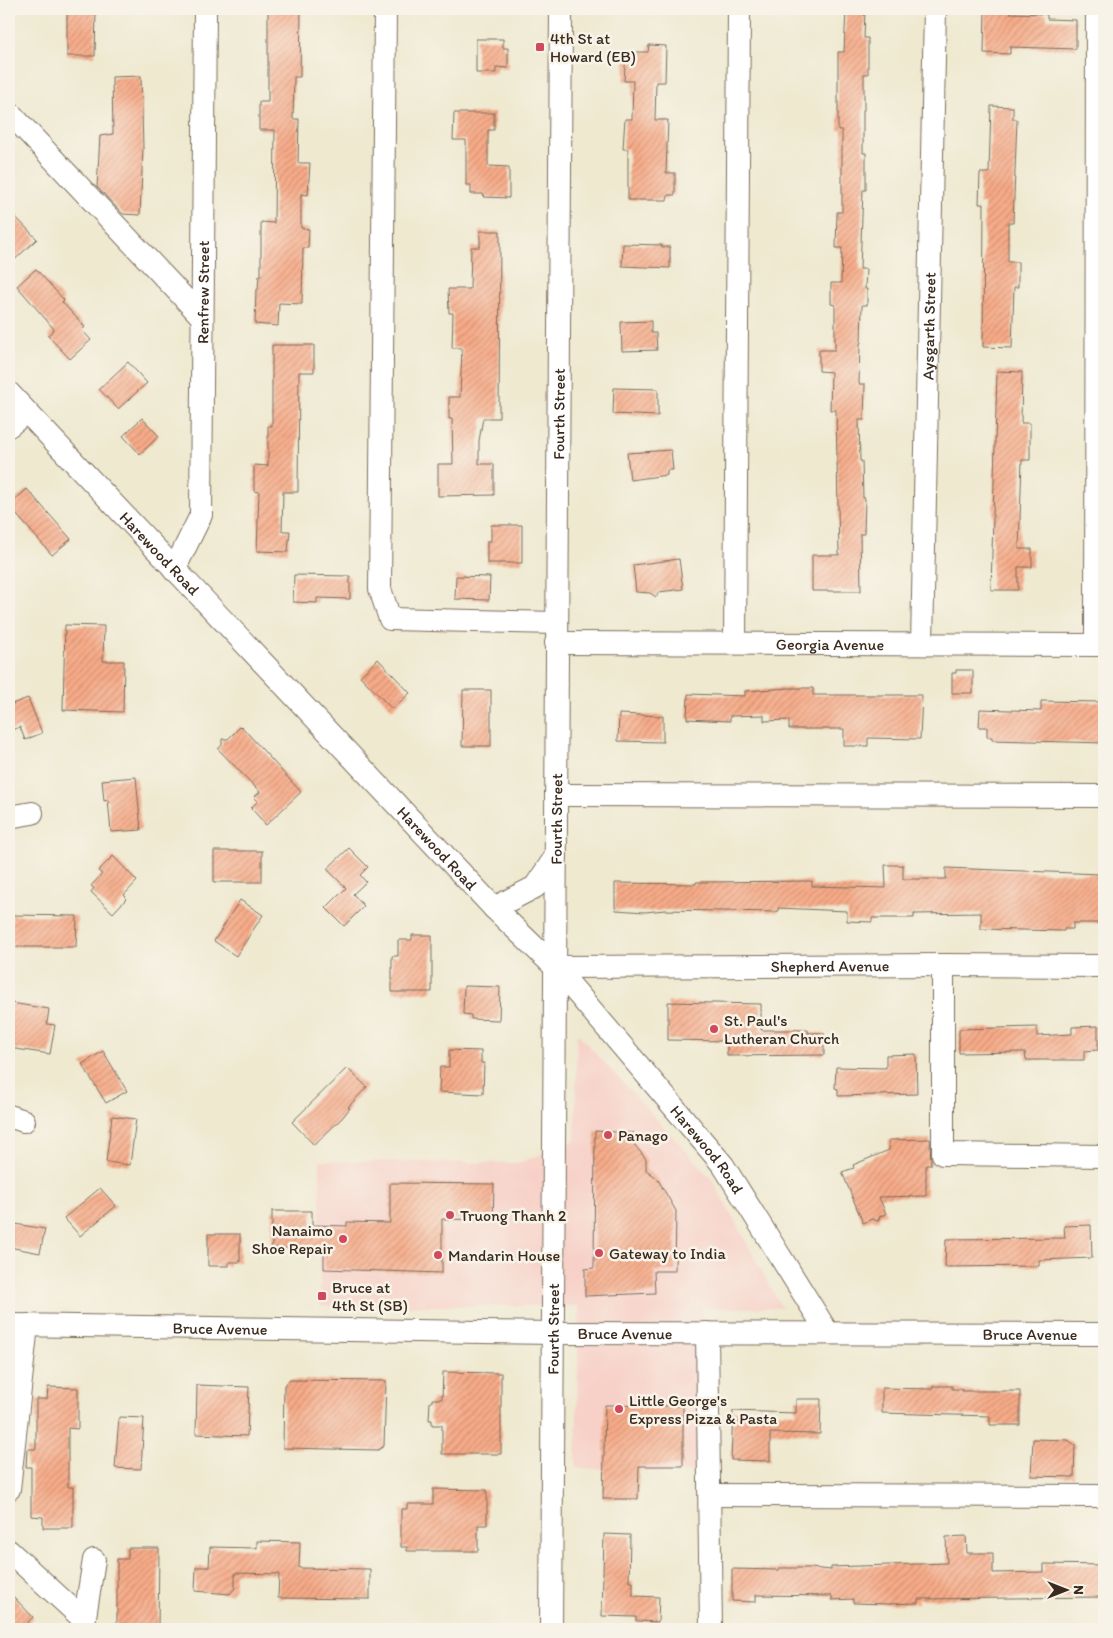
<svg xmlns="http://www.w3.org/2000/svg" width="1113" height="1638" viewBox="0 0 1113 1638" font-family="Itim,sans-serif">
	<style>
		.built { fill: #f7d1c8 }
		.building { fill: url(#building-hatch) }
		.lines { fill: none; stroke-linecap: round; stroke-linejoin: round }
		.minor-casing { stroke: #7a6d5c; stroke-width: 24 }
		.minor { stroke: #fff; stroke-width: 22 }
		.poi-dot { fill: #d1495b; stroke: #f7f3e8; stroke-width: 2 }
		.labels { text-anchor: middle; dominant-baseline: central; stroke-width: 5; stroke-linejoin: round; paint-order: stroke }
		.poi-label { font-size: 16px; fill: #3b2a1e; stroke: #f7f3e8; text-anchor: start }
		.street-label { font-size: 16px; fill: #3b2a1e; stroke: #f7f3e8 }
	</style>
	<defs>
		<pattern id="building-hatch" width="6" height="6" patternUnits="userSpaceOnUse" patternTransform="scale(1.25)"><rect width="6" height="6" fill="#f8ac89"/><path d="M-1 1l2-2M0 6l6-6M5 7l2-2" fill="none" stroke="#ca8c6f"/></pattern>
	</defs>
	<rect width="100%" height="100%" fill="#f7f3e8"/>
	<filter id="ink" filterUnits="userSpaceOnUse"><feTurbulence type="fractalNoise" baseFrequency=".02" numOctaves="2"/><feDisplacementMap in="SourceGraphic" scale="10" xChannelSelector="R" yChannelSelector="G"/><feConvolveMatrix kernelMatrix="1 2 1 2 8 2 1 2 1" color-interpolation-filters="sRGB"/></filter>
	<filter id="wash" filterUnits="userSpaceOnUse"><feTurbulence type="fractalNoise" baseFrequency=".0096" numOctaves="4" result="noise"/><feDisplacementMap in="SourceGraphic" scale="20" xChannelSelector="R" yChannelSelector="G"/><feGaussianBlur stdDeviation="1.12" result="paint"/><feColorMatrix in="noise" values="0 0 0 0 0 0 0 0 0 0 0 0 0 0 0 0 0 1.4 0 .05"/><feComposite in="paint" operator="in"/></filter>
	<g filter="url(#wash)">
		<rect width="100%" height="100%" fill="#efe9d0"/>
		<path class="built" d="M577 1033 712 1179 782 1308H702V1473L576 1468 579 1306H320V1161L518 1163 575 1141Z"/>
		<g id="blocks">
			<g class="building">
				<path d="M67 9H96L95 56H67Z"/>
				<path d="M268 9H301L300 77H294L293 119H299L298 163H310L308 195 301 194V228L309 229 308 248H303L302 304 279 303 278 326 255 324 256 290H258L259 276H261V222L274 223 275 130H259V102H268Z"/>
				<path d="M846 9H865L864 38H868V74H864V110H863V153H866V190H863L860 269H866L865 289H867V305H862L861 343H860L859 384H865L864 420H859L860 461H862L863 498H865L864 534H860L861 591H812V555H839L836 410H830L831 372 819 371V350H835V305L831 304V283H841L842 248H836L837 212H842V130H838V52H844Z"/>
				<path d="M985 9H1010V13L1047 14V19L1076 20V49L1010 47V54L984 53Z"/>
				<path d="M476 39H503V48H508V68L496 67V73H476Z"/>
				<path d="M649 45 666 46 665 82H656L655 120H668L666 173H675V195H668L667 200H628V149H623L624 133 625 119H632L633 81H624L626 52H648Z"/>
				<path d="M141 76 143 148 140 215 123 214 97 187 100 136 113 134 112 77Z"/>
				<path d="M991 106 1013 107V119H1017L1013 223H1008V262H1018V287H1014L1012 348 983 347 984 204H979L980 173H989Z"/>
				<path d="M454 113H494V130H488V166L509 167V198L484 197 483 194H471V185H466V140H453Z"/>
				<path d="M9 210 37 239 9 265Z"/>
				<path d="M480 231H500L499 418H483L479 441V464H494V495L438 496V464H453L452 419H449V397H460L462 348H452L453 313H449L448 289H470L471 247H480Z"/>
				<path d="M623 244 662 245V247H670V268L622 266Z"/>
				<path d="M36 269 64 300 62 302 85 327 82 330 91 340 70 359 48 336 54 329 17 286Z"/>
				<path d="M651 321V333H656L657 350 622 351 621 322Z"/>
				<path d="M272 345H314V372H299L298 492H283L282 531H290L288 552 257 551 259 492 254 491V465L268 466V426H272Z"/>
				<path d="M128 362 147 383 118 409 99 389Z"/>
				<path d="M997 371 1022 372 1021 423H1030V460H1022L1019 549H1032V567H1018V590H991Z"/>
				<path d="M614 388 658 389V416L613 414Z"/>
				<path d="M142 418 159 436 140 454 123 436Z"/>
				<path d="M671 450 673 470H667V475L630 480 627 453Z"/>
				<path d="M27 489 71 539 52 555 9 506Z"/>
				<path d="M491 525H522V563H487V541H491Z"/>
				<path d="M679 559 683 589 659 592 656 597 650 593 636 592 633 565Z"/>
				<path d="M294 575 350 576V599L317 598V603L293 602Z"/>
				<path d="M456 576 490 577 489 600 455 599Z"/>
				<path d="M65 625 104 626 103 661H124L123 712 63 710Z"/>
				<path d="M378 659 410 693 392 709 360 676Z"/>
				<path d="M956 670H973V693H952V673H956Z"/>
				<path d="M789 688H813V695H922L920 739 868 738V746H844V729H789V720L764 721V715L730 716V721L687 719 688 694 745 696V691Z"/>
				<path d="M463 690H491V746H462Z"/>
				<path d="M28 698 42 733 25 740 20 727 9 731V705Z"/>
				<path d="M1041 701 1103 702 1104 743 992 740V737H987V727H979L980 709 1041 711Z"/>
				<path d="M619 714 663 716V742L618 741Z"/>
				<path d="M241 726 301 792 266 825 251 808 258 801 254 797 260 792 218 749 222 745V739H228Z"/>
				<path d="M136 777 141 830 111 832 108 800 104 801 102 780Z"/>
				<path d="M349 848 368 867 360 875 366 882 353 894 364 906 344 926 326 908 346 888 327 869Z"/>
				<rect x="214" y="851" width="48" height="31"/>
				<path d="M113 856 137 881 124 895 127 898 113 913 91 892 94 888 91 886 102 874 98 871Z"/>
				<path d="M885 865H903V879H946V868L1100 874V887L1104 886V923H1073V929H1064V931L981 929V913L914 914V918H872V922L847 921V911L778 908V912L665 910 645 912 616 910 615 907V883L696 884V882H705L812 881V886L886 888Z"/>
				<path d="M240 900 263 915 236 956 214 941Z"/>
				<path d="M12 915 77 916 76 947H12Z"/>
				<path d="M412 935H432V992H392V956H398V940H412Z"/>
				<path d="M464 986 500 987 499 1020 471 1019V1015L463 1014Z"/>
				<path d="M668 1002 761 1004V1030H808V1033H824V1055L727 1056V1041L668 1040Z"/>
				<path d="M11 1003 49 1009 47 1024 55 1025 50 1054 9 1048Z"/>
				<path d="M1098 1026V1050L1084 1051V1060H1026L1025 1052 959 1053V1029L1037 1027V1036L1072 1034V1027Z"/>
				<path d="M449 1050 481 1051V1063H484L483 1094 439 1092 440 1067H449Z"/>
				<path d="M103 1051 127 1091 106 1103 82 1064Z"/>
				<path d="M916 1054 917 1094 838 1096V1089L835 1088 836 1067 886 1068V1055Z"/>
				<path d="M347 1068 367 1087 348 1107 350 1108 342 1118 314 1145 292 1122Z"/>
				<path d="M112 1116 136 1119 130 1165 106 1162Z"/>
				<path d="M595 1131 634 1133V1144L646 1159V1170L657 1178 676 1211 675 1271H654L655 1293 585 1296V1269L594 1268Z"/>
				<path d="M930 1139 931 1165H926V1196L879 1197 886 1214 880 1216 878 1221 872 1219 863 1223 842 1172 854 1168 853 1165 889 1150V1140Z"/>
				<path d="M390 1183 494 1184 493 1220 442 1219V1273L324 1269V1253H292V1248H272V1211H312V1225L347 1226V1222L390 1223Z"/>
				<path d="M100 1188 116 1206 80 1236 64 1218Z"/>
				<path d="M9 1223 45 1229 40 1253 9 1247Z"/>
				<path d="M1091 1225 1092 1258 1039 1260V1266L945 1267 946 1239 1065 1238 1064 1226Z"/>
				<path d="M208 1234H240V1262H229V1266H208Z"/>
				<path d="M443 1372 501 1373V1454H442V1425H432V1420H429L430 1402H432V1399H442Z"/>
				<path d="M290 1380 386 1381 384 1446 378 1450 283 1448 284 1385Z"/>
				<path d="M197 1385 249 1387 247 1436 196 1434Z"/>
				<path d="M933 1386H952V1389H962V1391H1020V1425H990V1416L882 1413V1388L933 1389Z"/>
				<path d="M48 1387 78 1388V1429L68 1428V1487H73V1528H43V1517L31 1516V1467H26L27 1449H36V1399H47Z"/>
				<path d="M796 1399H821L820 1434 770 1433V1461L731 1460 733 1411 796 1413Z"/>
				<path d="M605 1405 683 1406V1466H639L638 1499H603Z"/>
				<path d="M119 1417 144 1418 141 1469 115 1468Z"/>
				<path d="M1033 1439 1068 1440 1075 1445 1074 1477 1031 1476Z"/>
				<path d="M433 1489 487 1490V1525H478V1551H407V1547H401V1509H407V1504H433Z"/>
				<path d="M604 1534 630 1535 629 1582H633V1596L659 1597 658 1622 636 1621V1617L602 1616Z"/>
				<path d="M966 1536 967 1553H993V1573L1044 1572V1564L1104 1565V1597L918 1599V1603L887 1604 853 1603V1599L832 1600V1596L756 1595V1602L732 1601V1569L779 1570V1568H811L831 1570V1567L947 1563 946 1537Z"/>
				<path d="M257 1541 300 1542 299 1568 370 1569V1599L278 1598 279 1574 235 1573V1588L230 1594 195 1591 196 1567H209L210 1547 257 1548Z"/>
				<path d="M128 1548H159L158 1629 117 1627V1559H128Z"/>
				<path d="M9 1592 33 1617 21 1629H9Z"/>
			</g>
		</g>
	</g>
	<g filter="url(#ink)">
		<use href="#blocks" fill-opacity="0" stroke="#7a6d5c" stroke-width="1"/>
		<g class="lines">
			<defs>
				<g id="minor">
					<path d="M385 9 380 589 390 619 557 623"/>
					<path d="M9 112 202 317"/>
					<path id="s1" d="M9 393 494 908 555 967 723 1165 828 1333"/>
					<path d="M9 426 26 412"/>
					<path id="s2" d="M174 570 201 515 205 9"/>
					<path id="s3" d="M556 643 1104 645"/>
					<path d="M735 643 739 9"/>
					<path id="s4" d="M922 644 935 9"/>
					<path d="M1096 645 1097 9"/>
					<path d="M556 795 1104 796"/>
					<path d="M9 817 32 813"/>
					<path d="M494 908 535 887 556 856"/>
					<path d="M943 965V1154L1104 1156"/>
					<path id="s5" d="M555 967 943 965 1104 966"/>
					<path d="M9 1116 24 1121"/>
					<path id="s6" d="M9 1325 553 1333 1104 1334"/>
					<path d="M707 1333 711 1629"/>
					<path d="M9 1489 27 1325"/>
					<path d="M710 1495 1104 1496"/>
					<path d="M9 1551 84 1620"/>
					<path d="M83 1629 94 1560"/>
					<path id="s7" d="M551 1629 561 9"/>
				</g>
			</defs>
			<use href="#minor" class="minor-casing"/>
			<use href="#minor" class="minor"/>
		</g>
	</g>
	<g class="poi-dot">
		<rect x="535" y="42" width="10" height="10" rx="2.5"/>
		<circle cx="714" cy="1029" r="5"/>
		<circle cx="608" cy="1135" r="5"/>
		<circle cx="450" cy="1215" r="5"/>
		<circle cx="343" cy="1239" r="5"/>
		<circle cx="599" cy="1253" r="5"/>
		<circle cx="438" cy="1255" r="5"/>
		<rect x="317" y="1291" width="10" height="10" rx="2.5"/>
		<circle cx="619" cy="1409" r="5"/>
	</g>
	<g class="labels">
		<g class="poi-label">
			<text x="550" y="38">4th St at<tspan x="550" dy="18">Howard (EB)</tspan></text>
			<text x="724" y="1020">St. Paul's<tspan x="724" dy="18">Lutheran Church</tspan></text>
			<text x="618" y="1135">Panago</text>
			<text x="460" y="1215">Truong Thanh 2</text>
			<text x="333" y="1230" text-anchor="end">Nanaimo<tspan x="333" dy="18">Shoe Repair</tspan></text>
			<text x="609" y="1253">Gateway to India</text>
			<text x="448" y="1255">Mandarin House</text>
			<text x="332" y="1287">Bruce at<tspan x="332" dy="18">4th St (SB)</tspan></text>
			<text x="629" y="1400">Little George's<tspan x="629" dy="18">Express Pizza &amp; Pasta</tspan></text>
		</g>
		<g class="street-label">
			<text stroke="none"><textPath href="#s2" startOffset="284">Renfrew Street</textPath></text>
			<text stroke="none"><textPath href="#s4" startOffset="318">Aysgarth Street</textPath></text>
			<text stroke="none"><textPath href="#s7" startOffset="1215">Fourth Street</textPath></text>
			<text stroke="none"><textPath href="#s1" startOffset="220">Harewood Road</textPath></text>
			<text stroke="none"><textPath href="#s3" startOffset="274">Georgia Avenue</textPath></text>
			<text stroke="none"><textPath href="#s7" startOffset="810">Fourth Street</textPath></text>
			<text stroke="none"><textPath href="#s1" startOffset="625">Harewood Road</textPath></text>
			<text stroke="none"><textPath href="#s5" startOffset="275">Shepherd Avenue</textPath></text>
			<text stroke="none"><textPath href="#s1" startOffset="1030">Harewood Road</textPath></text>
			<text stroke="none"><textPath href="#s6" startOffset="211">Bruce Avenue</textPath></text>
			<text stroke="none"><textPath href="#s7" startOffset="300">Fourth Street</textPath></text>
			<text stroke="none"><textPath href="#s6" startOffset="616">Bruce Avenue</textPath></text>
			<text stroke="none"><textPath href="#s6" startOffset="1021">Bruce Avenue</textPath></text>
		</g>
	</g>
	<rect width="1113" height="1638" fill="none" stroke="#f7f3e8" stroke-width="30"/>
	<g transform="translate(1066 1590) rotate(90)" stroke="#f7f3e8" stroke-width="4" paint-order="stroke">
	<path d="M0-4L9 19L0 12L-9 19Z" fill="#3b2a1e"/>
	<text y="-8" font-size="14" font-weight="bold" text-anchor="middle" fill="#3b2a1e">N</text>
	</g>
</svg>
